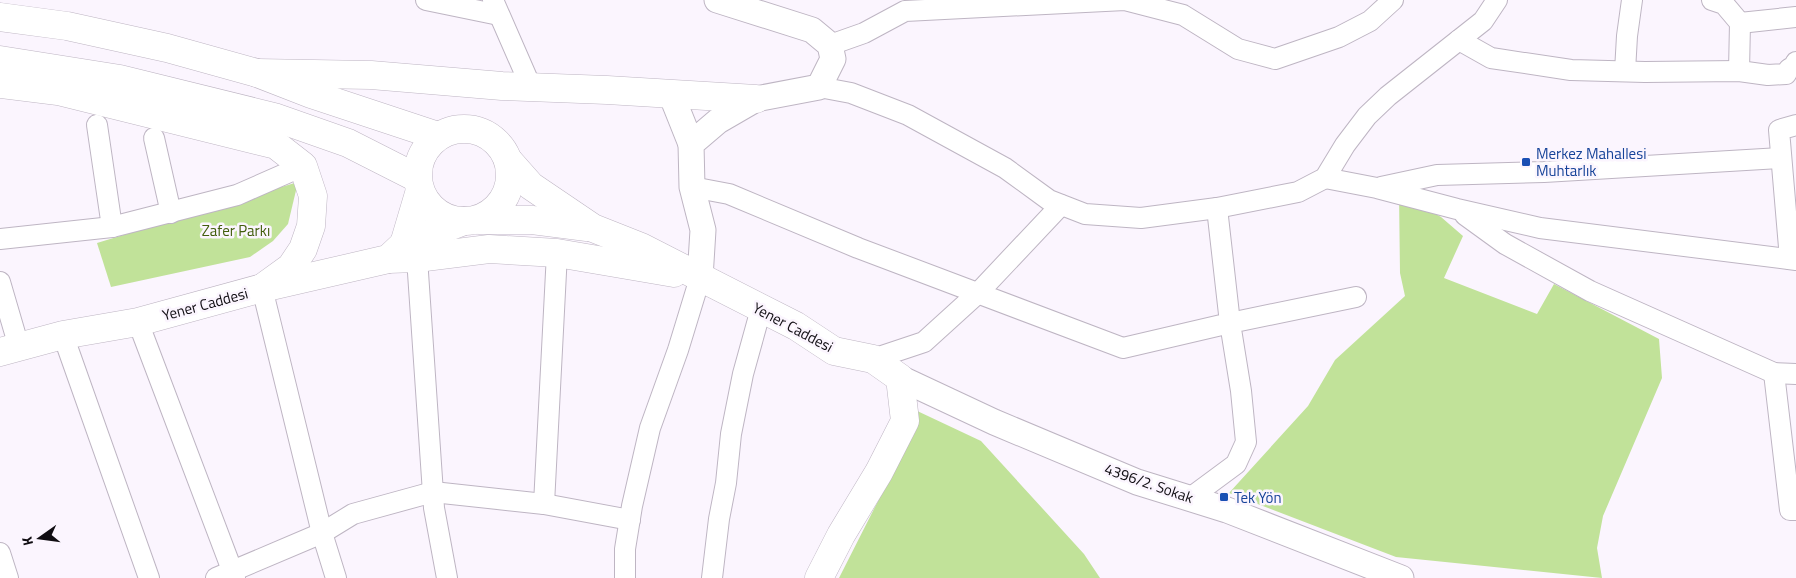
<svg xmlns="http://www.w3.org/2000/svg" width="1796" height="578" viewBox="0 0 1796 578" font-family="'Titillium Web',sans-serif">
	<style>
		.green { fill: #c1e299 }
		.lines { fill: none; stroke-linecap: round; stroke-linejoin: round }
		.minor-casing { stroke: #beb5c3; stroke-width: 22 }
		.tertiary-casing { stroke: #beb5c3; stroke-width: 27 }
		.secondary-casing { stroke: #beb5c3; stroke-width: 29 }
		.primary-casing { stroke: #beb5c3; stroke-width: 29 }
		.minor { stroke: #fff; stroke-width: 20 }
		.tertiary { stroke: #fff; stroke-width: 25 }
		.secondary { stroke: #fff; stroke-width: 28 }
		.primary { stroke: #fff; stroke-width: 28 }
		.transit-dot { fill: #1a4fb4; stroke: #fbf5fe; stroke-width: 2 }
		.labels { text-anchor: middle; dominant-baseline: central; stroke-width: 5; stroke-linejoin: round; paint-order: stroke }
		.transit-label { font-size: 15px; fill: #164399; stroke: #fbf5fe; text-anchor: start }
		.park-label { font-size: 15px; fill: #425e0d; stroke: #fbf5fe }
		.street-label { font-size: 15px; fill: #100d12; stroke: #fbf5fe }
	</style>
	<rect width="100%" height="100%" fill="#fbf5fe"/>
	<g class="green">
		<path d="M298 182 288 224 273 241 250 257 111 287 97 243Z"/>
		<path d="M1399 193 1441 217 1463 236 1444 278 1537 314 1554 284 1659 339 1662 378 1603 516 1597 548 1602 578 1396 557 1229 493 1308 406 1335 360 1405 296 1400 273Z"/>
		<path d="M913 409 981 441 1084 554 1100 578H839L910 438Z"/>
	</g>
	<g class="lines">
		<defs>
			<g id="minor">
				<path d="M426 0 499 15"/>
				<path d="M493 0 531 87"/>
				<path d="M1712 0 1724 4 1740 23 1739 71"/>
				<path d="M1740 23 1796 17"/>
				<path d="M1459 40 1491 58 1571 70 1645 72 1739 71 1768 75 1786 74 1789 69 1794 66 1796 62"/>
				<path d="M830 45 864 33 905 11 1125 0 1183 15 1238 49 1275 59 1339 37 1370 21 1393 0"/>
				<path d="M1625 71 1627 36 1632 0"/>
				<path d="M819 87 851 93 908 115 1005 168 1049 200 1085 214 1141 218 1217 208 1298 192 1325 178 1345 145 1367 116 1388 96 1483 21 1497 0"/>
				<path d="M97 125 112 227"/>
				<path d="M154 138 171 213"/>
				<path d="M1325 178 1377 188 1457 209 1540 228 1796 260"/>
				<path d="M692 187 729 194 858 248 1123 348 1230 323 1217 208"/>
				<path d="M1381 187 1437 175 1544 172 1781 158"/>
				<path d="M1465 215 1505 244 1590 291 1774 373 1796 374"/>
				<path d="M0 239 112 227 237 195 303 166"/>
				<path d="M417 258 434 508 447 578"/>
				<path d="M1790 259 1779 130 1796 125"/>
				<path d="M0 282 19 347"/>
				<path d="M262 288 322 533 336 578"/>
				<path d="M138 322 235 578"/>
				<path d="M63 335 149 578"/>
				<path d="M873 359 924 342 978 293 1061 205"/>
				<path d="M1774 373 1790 510H1796"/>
				<path d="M1190 498 1236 464 1246 442 1241 391 1230 323 1356 297"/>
				<path d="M544 504 557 253"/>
				<path d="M0 553 8 578"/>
				<path d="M216 578 322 533 353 514 433 492 544 504 630 520"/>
				<path d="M625 578V549L632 506 650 428 678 350 700 278"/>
				<path d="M712 578 719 519 726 483 731 434 743 374 761 309"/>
			</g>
			<g id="tertiary">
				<path d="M671 94 691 144"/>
				<path d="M700 278 703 230 692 187 691 144 718 121 756 99 819 87 833 59 830 45 812 30 717 0"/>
				<path d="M900 378 994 422 1137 482 1227 510 1401 578"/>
			</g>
			<g id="secondary">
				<path d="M508 160 531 186 593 228 641 247 796 326 834 351 873 359 900 378 905 421 879 472 841 535 819 578"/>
				<path d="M479 220H532L587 227"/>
				<path d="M404 244 420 190"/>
				<path d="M388 259 417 258 489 249 557 253 674 273"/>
				<path d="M0 352 63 335 138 322 262 288 388 259 404 244 464 221"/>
			</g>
			<g id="primary">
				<path d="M0 17 67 26 167 48 257 73 311 94 438 136"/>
				<path d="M0 60 120 79 274 117 348 143 417 178"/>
				<path d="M257 73 371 75 502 86 607 90 756 99"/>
				<path d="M0 84 58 91 276 145 303 166 313 196 311 226 303 249 291 267 262 288"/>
				<circle cx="464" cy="175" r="46"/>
			</g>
		</defs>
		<use href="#minor" class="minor-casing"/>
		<use href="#tertiary" class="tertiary-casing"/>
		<use href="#secondary" class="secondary-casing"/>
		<use href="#primary" class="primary-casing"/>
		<use href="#minor" class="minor"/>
		<use href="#tertiary" class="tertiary"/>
		<use href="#secondary" class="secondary"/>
		<use href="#primary" class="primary"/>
	</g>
	<g class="transit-dot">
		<rect x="1521" y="157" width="10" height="10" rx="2.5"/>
		<rect x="1219" y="492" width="10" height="10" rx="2.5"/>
	</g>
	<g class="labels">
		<g class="transit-label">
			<text x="1536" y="153">Merkez Mahallesi<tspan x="1536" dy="17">Muhtarlık</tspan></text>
			<text x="1234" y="497">Tek Yön</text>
		</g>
		<g class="park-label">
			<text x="236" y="230">Zafer Parkı</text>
		</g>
		<g class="street-label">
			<text transform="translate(205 304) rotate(-15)">Yener Caddesi</text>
			<text transform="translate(793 327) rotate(28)">Yener Caddesi</text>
			<text transform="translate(1149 483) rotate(19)">4396/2. Sokak</text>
		</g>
	</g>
	<g transform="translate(40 538) rotate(256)" stroke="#fbf5fe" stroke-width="4" paint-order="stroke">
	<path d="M0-4L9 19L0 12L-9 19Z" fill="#100d12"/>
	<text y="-8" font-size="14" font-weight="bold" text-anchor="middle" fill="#100d12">K</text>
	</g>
</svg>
